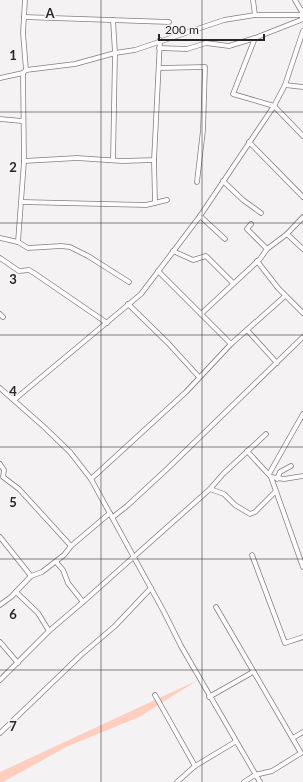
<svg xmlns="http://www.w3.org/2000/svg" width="303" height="782" viewBox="0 0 303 782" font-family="Lato,sans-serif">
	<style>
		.green { fill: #ffcebe }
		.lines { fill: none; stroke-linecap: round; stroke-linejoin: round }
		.minor-casing { stroke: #837f81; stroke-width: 5.5 }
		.minor { stroke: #fff; stroke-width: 4 }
		.grid { fill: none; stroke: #272526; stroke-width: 1; stroke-opacity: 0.55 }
		.grid-label { font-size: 13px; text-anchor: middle; font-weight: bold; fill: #272526; stroke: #f5f2f4; stroke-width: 3.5; stroke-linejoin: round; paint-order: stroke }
	</style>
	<rect width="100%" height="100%" fill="#f5f2f4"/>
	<path class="green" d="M198 680 139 717 66 747 3 782H0V772Z"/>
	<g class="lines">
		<defs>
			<g id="minor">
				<path d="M25 0 23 33 26 70"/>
				<path d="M253 0 255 15"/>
				<path d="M295 0 302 12"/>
				<path d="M24 17 169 22"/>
				<path d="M255 38 303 19 301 15 303 10"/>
				<path d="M159 48 187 49 206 43 229 46 255 38 233 94 274 106 303 136"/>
				<path d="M159 68 205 67 203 130 197 182"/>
				<path d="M0 78 23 73 26 70 75 64 115 53 135 50 224 20 255 15H301"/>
				<path d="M285 85 303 87"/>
				<path d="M0 119 22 121"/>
				<path d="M249 142 303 197"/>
				<path d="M113 160 115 53 113 20"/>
				<path d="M154 160 155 203"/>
				<path d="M24 161 77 158 122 161 154 160 160 40"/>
				<path d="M223 181 243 200 261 213"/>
				<path d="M22 202 146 205 167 200"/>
				<path d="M200 216 225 239"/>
				<path d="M251 224 247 229 267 249"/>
				<path d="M287 234 303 249"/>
				<path d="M0 238 18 242 28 248 61 246 70 247 88 256 129 282"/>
				<path d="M18 242 24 161 23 73"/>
				<path d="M173 251 193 260 206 256 233 283"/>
				<path d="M0 258 19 271 29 270 34 273 107 323"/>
				<path d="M257 261 278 288 303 313"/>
				<path d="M158 271 231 344 285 296"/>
				<path d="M128 304 168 343 199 377"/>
				<path d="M0 314 3 317"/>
				<path d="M201 314 260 259 267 249 287 234 303 217"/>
				<path d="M247 330 277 363"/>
				<path d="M0 388 43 426 70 452 91 479 164 612 181 646 260 782"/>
				<path d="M14 400 141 294 200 216 274 106 285 85 303 31"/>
				<path d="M247 451 271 477 303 567"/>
				<path d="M0 464 4 470 3 477 19 489 71 546"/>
				<path d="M269 474 303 414"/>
				<path d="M271 477 284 479 303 476"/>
				<path d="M91 479 186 392 231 344"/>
				<path d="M277 479 280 472 291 466"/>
				<path d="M210 489 224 494 235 505 250 514 255 512 275 492"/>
				<path d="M113 517 127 506 166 470 303 337"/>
				<path d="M0 537 31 576"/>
				<path d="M252 555 285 643 303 637"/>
				<path d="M56 562 63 570 68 583 83 602 210 489 223 474 266 434"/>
				<path d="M16 592 38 613 49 631"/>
				<path d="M0 605 11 597 31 576 42 572 64 555 71 546 110 513"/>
				<path d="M216 607 301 753 272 771 255 775 244 782"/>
				<path d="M0 642 18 663"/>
				<path d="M0 680 49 631 83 602"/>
				<path d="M155 695 195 766"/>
				<path d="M209 697 253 672"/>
				<path d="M0 733 81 655 115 626 151 588"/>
				<path d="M293 738 303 732"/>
				<path d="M177 782 195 766 235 742"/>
			</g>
		</defs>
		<use href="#minor" class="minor-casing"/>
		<use href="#minor" class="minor"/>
	</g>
	<path class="grid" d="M101 0V782M202 0V782M0 112H303M0 223H303M0 335H303M0 447H303M0 559H303M0 670H303"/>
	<g class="grid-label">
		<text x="50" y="18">A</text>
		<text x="13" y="60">1</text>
		<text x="13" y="172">2</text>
		<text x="13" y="284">3</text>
		<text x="13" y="396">4</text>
		<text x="13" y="507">5</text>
		<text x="13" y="619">6</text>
		<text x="13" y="731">7</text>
	</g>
	<path d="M159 34v6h105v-6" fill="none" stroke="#272526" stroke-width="2"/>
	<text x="165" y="34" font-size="12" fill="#272526" stroke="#f5f2f4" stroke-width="3" paint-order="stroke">200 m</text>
</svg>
